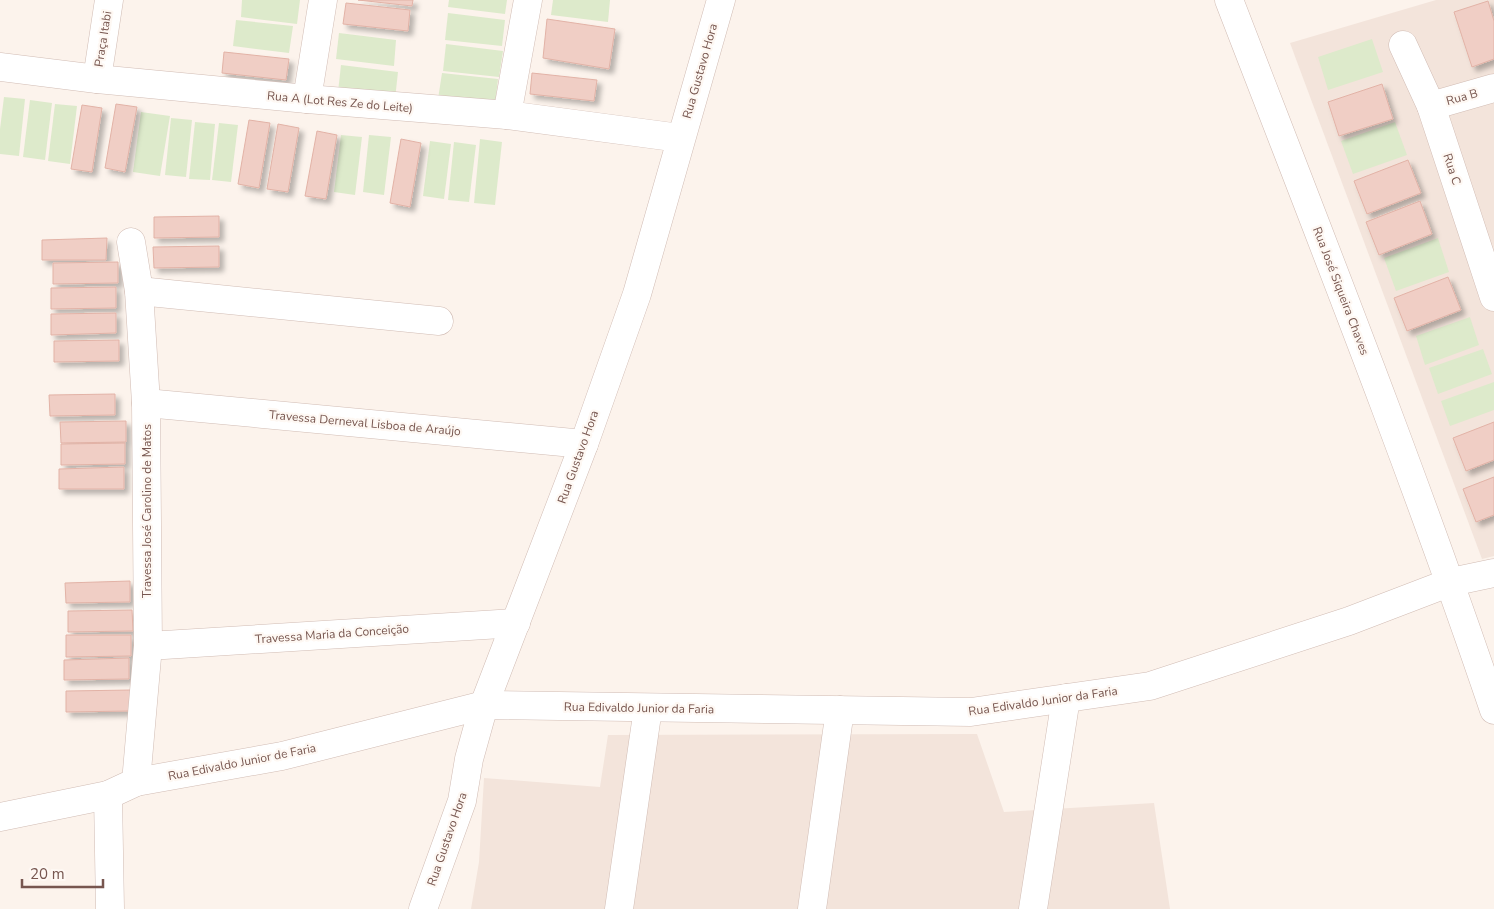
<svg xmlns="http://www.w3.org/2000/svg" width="1494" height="909" viewBox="0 0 1494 909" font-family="'Nunito Sans',sans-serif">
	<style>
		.residential { fill: #f3e4db }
		.green { fill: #ddeacb }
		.building { fill: #f0cec5; stroke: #e2b2a6; filter: url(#shadow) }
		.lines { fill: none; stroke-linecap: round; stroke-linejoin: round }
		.minor-casing { stroke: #d1bcb4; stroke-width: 29 }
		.minor { stroke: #fff; stroke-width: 28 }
		.labels { text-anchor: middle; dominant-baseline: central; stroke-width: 4.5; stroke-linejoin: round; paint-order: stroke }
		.street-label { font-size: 12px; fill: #77564f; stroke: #fef8f3 }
	</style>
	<defs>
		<filter id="shadow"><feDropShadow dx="4.5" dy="4.5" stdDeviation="2.5" flood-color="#0004"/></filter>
	</defs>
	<rect width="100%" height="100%" fill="#fcf3ec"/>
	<g class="residential">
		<path d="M1436 0H1494V556L1482 559 1290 43Z"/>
		<path d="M977 734 1004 812 1154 803 1170 909H471L479 862 484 778 600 787 608 735Z"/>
	</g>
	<g class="green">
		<path d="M242 0H300L297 24 241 17Z"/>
		<path d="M449 0H507L505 14 448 7Z"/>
		<path d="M553 0H610L608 22 551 15Z"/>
		<path d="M448 13 505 20 502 46 445 40Z"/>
		<path d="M236 20 293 26 289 53 233 46Z"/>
		<path d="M339 33 396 40 394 66 336 59Z"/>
		<path d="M1372 39 1383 72 1328 90 1318 57Z"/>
		<path d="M446 44 503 51 499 77 443 71Z"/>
		<path d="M341 65 398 72 395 99 338 92Z"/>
		<path d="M442 73 498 79 495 106 438 99Z"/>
		<path d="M4 97 25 99 19 156 0 154V129Z"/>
		<path d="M30 100 52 103 45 160 23 157Z"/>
		<path d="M55 104 77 106 70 164 48 161Z"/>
		<path d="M141 112 170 116 160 176 133 172Z"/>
		<path d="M171 118 192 120 186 177 165 175Z"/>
		<path d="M195 122 215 124 210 180 189 179Z"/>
		<path d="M1395 122 1407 155 1353 174 1341 141Z"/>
		<path d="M219 123 238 125 231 182 212 180Z"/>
		<path d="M341 135 362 137 355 195 334 192Z"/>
		<path d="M369 135 391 137 384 195 363 192Z"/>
		<path d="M480 139 502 142 495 205 474 203Z"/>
		<path d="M430 141 451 144 444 199 423 196Z"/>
		<path d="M454 142 476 145 469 202 448 200Z"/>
		<path d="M1438 238 1449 272 1396 291 1384 258Z"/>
		<path d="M1470 317 1479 345 1425 365 1416 336Z"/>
		<path d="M1483 349 1492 374 1438 394 1429 368Z"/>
		<path d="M1494 382V410L1450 426 1441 401Z"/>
	</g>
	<g class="building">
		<path d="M358 0H413L412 6Z"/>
		<path d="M1488 1 1494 21V59L1472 67 1454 12Z"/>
		<path d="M346 3 410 10 408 31 343 24Z"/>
		<path d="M547 19 615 29 609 69 543 58Z"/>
		<path d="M224 52 289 59 286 80 222 73Z"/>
		<path d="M532 73 597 80 594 101 530 94Z"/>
		<path d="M1382 84 1393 119 1339 136 1328 102Z"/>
		<path d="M116 104 137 107 125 172 105 168Z"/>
		<path d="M82 105 102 108 92 172 71 169Z"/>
		<path d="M249 120 270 123 259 188 238 184Z"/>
		<path d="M278 124 299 128 288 192 267 189Z"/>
		<path d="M317 131 337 135 326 199 305 196Z"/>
		<path d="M401 139 421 143 410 207 390 203Z"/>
		<path d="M1408 160 1421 193 1367 214 1354 181Z"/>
		<path d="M1420 201 1432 234 1379 255 1366 222Z"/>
		<path d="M219 216V237L154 238V217Z"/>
		<path d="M107 238 106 260H42V240Z"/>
		<path d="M219 246V267L154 268 153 247Z"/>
		<path d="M118 262V283L53 284V263Z"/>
		<path d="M1448 277 1461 310 1407 331 1394 298Z"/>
		<path d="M116 287V308L51 309V288Z"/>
		<path d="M116 313V333L51 335V314Z"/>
		<path d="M119 340V361L54 362V341Z"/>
		<path d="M115 394V415L50 416 49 395Z"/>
		<path d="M126 421V442L61 443 60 422Z"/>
		<path d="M1494 422V460L1466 471 1453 438Z"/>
		<path d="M125 443V464L61 465V444Z"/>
		<path d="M124 467V489H59V469Z"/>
		<path d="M1494 477V515L1476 522 1463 489Z"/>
		<path d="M130 581V602L66 603 65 583Z"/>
		<path d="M132 610 133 631 68 632V611Z"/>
		<path d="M66 635H131V656L66 657Z"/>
		<path d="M129 658V679L64 680V660Z"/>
		<path d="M131 690V711L66 712V691Z"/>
	</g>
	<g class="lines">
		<defs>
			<g id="minor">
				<path d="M1229 0C1320 236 1413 471 1494 710"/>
				<path d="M1403 45 1431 106 1494 297"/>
				<path d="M0 67 97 79 307 99 507 115 680 138"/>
				<path d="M97 79 109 0"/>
				<path d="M307 99 323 0"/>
				<path d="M1431 106 1494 88"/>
				<path d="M507 115 528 0"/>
				<path d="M131 242 139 291 146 403 148 646 136 782"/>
				<path d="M139 291 439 321"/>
				<path d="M146 403 584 444"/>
				<path d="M148 646 516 623"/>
				<path d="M108 795 110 909"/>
				<path d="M0 817 108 795 136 782 282 756 484 705 971 712 1150 686 1349 621 1451 582 1494 573"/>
				<path d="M423 909 462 801 469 759 484 705 584 444 637 294 721 0"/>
				<path d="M619 909 648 708"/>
				<path d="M812 909 840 710"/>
				<path d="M1033 909 1066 698"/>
			</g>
		</defs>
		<use href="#minor" class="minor-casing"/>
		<use href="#minor" class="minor"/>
	</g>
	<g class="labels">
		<g class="street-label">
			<text transform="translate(103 39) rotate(-81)">Praça Itabi</text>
			<text transform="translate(700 71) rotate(-74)">Rua Gustavo Hora</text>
			<text transform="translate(1462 97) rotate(-16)">Rua B</text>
			<text transform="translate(340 102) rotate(5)">Rua A (Lot Res Ze do Leite)</text>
			<text transform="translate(1452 169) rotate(72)">Rua C</text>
			<text transform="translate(1341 291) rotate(69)">Rua José Siqueira Chaves</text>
			<text transform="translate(365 423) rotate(5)">Travessa Derneval Lisboa de Araújo</text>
			<text transform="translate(578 457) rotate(-70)">Rua Gustavo Hora</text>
			<text transform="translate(147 511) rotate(-90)">Travessa José Carolino de Matos</text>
			<text transform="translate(332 634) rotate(-4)">Travessa Maria da Conceição</text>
			<text transform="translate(1043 701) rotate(-8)">Rua Edivaldo Junior da Faria</text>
			<text transform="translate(639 708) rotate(1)">Rua Edivaldo Junior da Faria</text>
			<text transform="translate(242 762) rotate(-11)">Rua Edivaldo Junior de Faria</text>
			<text transform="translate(447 839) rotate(-71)">Rua Gustavo Hora</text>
		</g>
	</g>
	<path d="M22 879v8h81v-8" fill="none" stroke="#77564f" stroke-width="2.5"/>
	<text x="30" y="879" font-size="15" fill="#77564f" stroke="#fef8f3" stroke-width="4" paint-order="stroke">20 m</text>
</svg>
